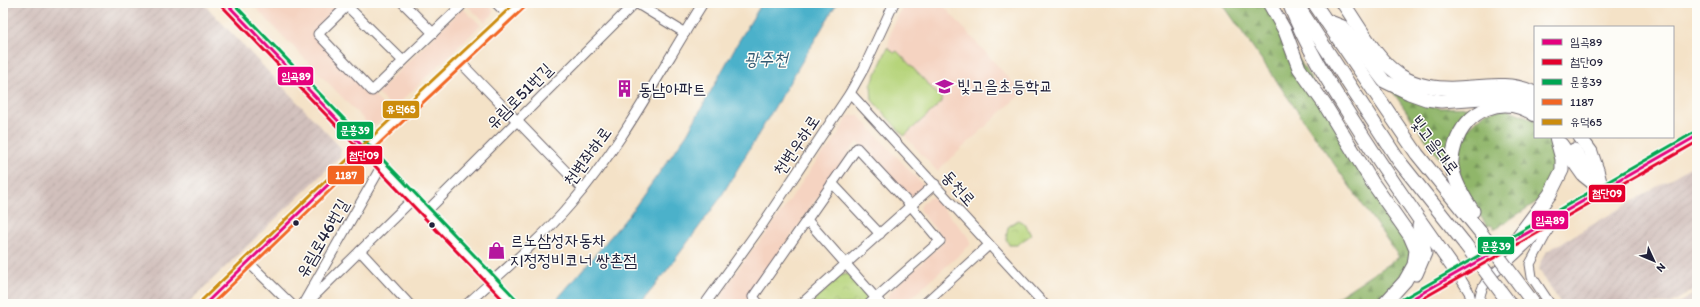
<svg xmlns="http://www.w3.org/2000/svg" width="1700" height="307" viewBox="0 0 1700 307" font-family="Itim,'Poor Story',sans-serif">
	<style>
		.built { fill: #f5d3c1 }
		.industrial { fill: url(#industrial-furrows) }
		.railway { fill: #d1c0bc }
		.forest { fill: url(#forest-firs); stroke: #596c52 }
		.park { fill: url(#park-crowns); stroke: #6c7b5a }
		.garden { fill: #b6d47a; stroke: #6c7b5a }
		.water { fill: #4bb1ca; stroke: #366a82 }
		.lines { fill: none; stroke-linecap: round; stroke-linejoin: round }
		.minor-casing { stroke: #6c656c; stroke-width: 11 }
		.highway-casing { stroke: #6c656c; stroke-width: 15 }
		.minor { stroke: #fff; stroke-width: 9 }
		.highway { stroke: #fff; stroke-width: 13 }
		.highway-bridge-casing { stroke: #6c656c; stroke-width: 15; stroke-linecap: butt }
		.highway-bridge { stroke: #fff; stroke-width: 13 }
		.bus-1-casing { stroke: #fdfcf7; stroke-width: 6 }
		.bus-2-casing { stroke: #fdfcf7; stroke-width: 6 }
		.bus-3-casing { stroke: #fdfcf7; stroke-width: 6 }
		.bus-4-casing { stroke: #fdfcf7; stroke-width: 6 }
		.bus-5-casing { stroke: #fdfcf7; stroke-width: 6 }
		.bus-1 { stroke: #e5007d; stroke-width: 3 }
		.bus-2 { stroke: #e4002b; stroke-width: 3 }
		.bus-3 { stroke: #00a651; stroke-width: 3 }
		.bus-4 { stroke: #f26522; stroke-width: 3 }
		.bus-5 { stroke: #cc8c0c; stroke-width: 3 }
		.bus-dot { fill: #22223b; stroke: #fdfcf7; stroke-width: 1.5 }
		.labels { text-anchor: middle; dominant-baseline: central; stroke-width: 3; stroke-linejoin: round; paint-order: stroke }
		.poi-label { font-size: 17px; fill: #22223b; stroke: #fdfcf7; text-anchor: start }
		.street-label { font-size: 17px; fill: #22223b; stroke: #fdfcf7 }
		.water-label { font-size: 18px; font-style: italic; fill: #325b74; stroke: #fdfcf7 }
		.line-badge { stroke: #fdfcf7; stroke-width: 1.5 }
		.badge-label { font-size: 11px; text-anchor: middle; font-weight: bold; fill: #fff }
	</style>
	<defs>
		<pattern id="industrial-furrows" width="10" height="10" patternUnits="userSpaceOnUse"><rect width="10" height="10" fill="#d1c0bc"/><path d="M-1 1l2-2M0 10L10 0M9 11l2-2" fill="none" stroke="#b3a5a2"/></pattern>
		<pattern id="forest-firs" width="22" height="20" patternUnits="userSpaceOnUse"><rect width="22" height="20" fill="#90b66a"/><path d="M5 1l3.5 6h-7zM16 11l3.5 6h-7z" fill="#759458"/></pattern>
		<pattern id="park-crowns" width="20" height="18" patternUnits="userSpaceOnUse"><rect width="20" height="18" fill="#b6d47a"/><path d="M2 6a3 3 0 1 1 6 0M12 15a3 3 0 1 1 6 0" fill="none" stroke="#9cb66a"/></pattern>
	</defs>
	<rect width="100%" height="100%" fill="#fdfcf7"/>
	<filter id="ink" filterUnits="userSpaceOnUse"><feTurbulence type="fractalNoise" baseFrequency=".025" numOctaves="2"/><feDisplacementMap in="SourceGraphic" scale="8" xChannelSelector="R" yChannelSelector="G"/><feConvolveMatrix kernelMatrix="1 2 1 2 8 2 1 2 1" color-interpolation-filters="sRGB"/></filter>
	<filter id="wash" filterUnits="userSpaceOnUse"><feTurbulence type="fractalNoise" baseFrequency=".012" numOctaves="4" result="noise"/><feDisplacementMap in="SourceGraphic" scale="16" xChannelSelector="R" yChannelSelector="G"/><feGaussianBlur stdDeviation="0.9" result="paint"/><feColorMatrix in="noise" values="0 0 0 0 0 0 0 0 0 0 0 0 0 0 0 0 0 1.4 0 .05"/><feComposite in="paint" operator="in"/></filter>
	<g filter="url(#wash)">
		<rect width="100%" height="100%" fill="#f4e2c7"/>
		<g class="built">
			<path d="M251 3H344L313 34 390 112 376 125H369Z"/>
			<path d="M464 3H487L493 9V14L485 22Z"/>
			<path d="M904 3H941L1022 93 937 171 872 100 871 85 888 47 891 31Z"/>
			<path d="M462 8 481 25 393 109 377 93Z"/>
			<path d="M852 115H858L922 184V189L914 197 909 196 857 141 748 298 753 304H726L722 300V292L752 250 764 237 821 155 831 146 848 117Z"/>
			<path d="M929 197 934 198 970 239V245L904 304H889L887 302 888 294 945 241 920 211 921 205Z"/>
		</g>
		<g class="industrial">
			<path d="M3 3H203L341 148 340 157 187 304H3Z"/>
			<path d="M1697 163V288L1670 304H1561L1539 270 1541 261 1546 252Z"/>
		</g>
		<path class="railway" d="M1697 292V302L1693 304H1676Z"/>
		<g class="forest">
			<path d="M1222 3H1265L1407 239C1410 246 1411 252 1410 260 1408 275 1382 299 1368 304 1358 307 1338 304 1327 304L1399 257Z"/>
			<path d="M1391 89 1422 104 1440 108 1477 107 1449 173Z"/>
			<path d="M1507 109 1535 120V137H1552L1558 169 1547 191 1535 203 1495 229 1491 225 1487 226 1464 191 1456 166 1462 135 1486 112Z"/>
		</g>
		<g class="park">
			<path d="M1018 220 1025 224 1031 235 1017 245H1009L1006 239 1008 227Z"/>
			<path d="M848 274 868 296V300L864 304H810L841 275Z"/>
		</g>
		<path class="garden" d="M888 47 894 53 897 51 942 99V102L904 136 872 100 871 85Z"/>
		<path class="water" d="M762 3H837L719 200 665 273 639 304H553L629 215 687 134 737 44Z"/>
	</g>
	<g filter="url(#ink)">
		<g class="lines">
			<defs>
				<g id="minor">
					<path d="M226 3 514 304"/>
					<path d="M350 3 318 34 372 91 461 6 458 3"/>
					<path d="M403 3 433 33"/>
					<path d="M496 3 509 16"/>
					<path d="M636 3 685 33"/>
					<path d="M347 6 403 61"/>
					<path d="M460 62 583 189"/>
					<path d="M850 93 1044 304"/>
					<path d="M832 183 880 234"/>
					<path d="M426 212 635 3"/>
					<path d="M807 220 881 304"/>
					<path d="M360 251 409 304"/>
					<path d="M248 262 291 304"/>
					<path d="M1457 273 1469 292 1472 304"/>
					<path d="M307 303 413 199"/>
					<path d="M205 304 348 166 522 3"/>
					<path d="M303 304 381 167"/>
					<path d="M467 304C502 272 539 241 570 205 623 144 660 71 703 3"/>
					<path d="M705 304 764 222 850 93 864 68 894 3"/>
					<path d="M759 304 753 297 857 148 911 206 940 241 869 304"/>
					<path d="M801 304 935 184"/>
					<path d="M924 304 989 245"/>
					<path d="M1403 304 1697 136"/>
					<path d="M1479 304C1480 279 1496 273 1512 258 1523 248 1534 237 1546 226"/>
					<path d="M1550 304 1532 277 1530 264 1552 223"/>
				</g>
				<g id="highway">
					<path d="M1269 3 1285 31 1299 68 1325 105 1372 182 1410 236 1416 250 1414 265 1405 281 1385 303"/>
					<path d="M1289 3C1306 47 1330 85 1356 125 1388 176 1422 224 1457 273"/>
					<path d="M1296 3 1399 161 1465 244"/>
					<path d="M1314 3 1417 154 1481 233"/>
					<path d="M1343 3C1382 61 1393 95 1472 87 1493 85 1515 83 1535 93"/>
					<path d="M1325 20 1343 27 1384 81 1409 93 1426 99 1441 101 1509 96 1535 105"/>
					<path d="M1580 137 1591 152 1597 170"/>
					<path d="M1561 144 1583 175 1602 190"/>
					<path d="M1574 150 1581 160 1597 170 1602 190"/>
					<path d="M1473 211C1464 198 1455 183 1452 167 1451 160 1453 152 1455 145 1465 110 1503 93 1535 115"/>
					<path d="M1517 238 1550 194 1562 170V159L1556 137"/>
					<path d="M1416 274 1425 253 1419 226"/>
				</g>
			</defs>
			<use href="#minor" class="minor-casing"/>
			<use href="#highway" class="highway-casing"/>
			<use href="#minor" class="minor"/>
			<use href="#highway" class="highway"/>
			<defs>
				<g id="highway-bridge">
					<path d="M1481 233 1534 304"/>
					<path d="M1465 244 1510 304"/>
				</g>
			</defs>
			<use href="#highway-bridge" class="highway-bridge-casing"/>
			<use href="#highway-bridge" class="highway-bridge"/>
			<defs>
				<g id="bus-1">
					<path d="M226 3 365 149"/>
					<path d="M205 304 365 149"/>
					<path d="M1403 304 1697 136"/>
				</g>
				<g id="bus-2">
					<path d="M222 6 507 304"/>
					<path d="M1413 304 1697 142"/>
				</g>
				<g id="bus-3">
					<path d="M233 3 518 301"/>
					<path d="M1401 300 1695 132"/>
				</g>
				<path id="bus-4" d="M212 304 351 170 525 7"/>
				<path id="bus-5" d="M202 300 345 162 515 3"/>
			</defs>
			<use href="#bus-1" class="bus-1-casing"/>
			<use href="#bus-2" class="bus-2-casing"/>
			<use href="#bus-3" class="bus-3-casing"/>
			<use href="#bus-4" class="bus-4-casing"/>
			<use href="#bus-5" class="bus-5-casing"/>
			<use href="#bus-1" class="bus-1"/>
			<use href="#bus-2" class="bus-2"/>
			<use href="#bus-3" class="bus-3"/>
			<use href="#bus-4" class="bus-4"/>
			<use href="#bus-5" class="bus-5"/>
		</g>
	</g>
	<defs>
		<symbol id="school-bare" viewBox="-9 -9 18 18"><path d="M0-5L7-2L0 1L-7-2ZM-4 1L0 2.5L4 1V4Q0 6-4 4Z" fill="#b5179e" stroke="#fdfcf7" stroke-width="2.5" paint-order="stroke"/></symbol>
		<symbol id="building-bare" viewBox="-9 -9 18 18"><path d="M-4-6H4V6H1V3H-1V6H-4ZM-2.5-4.3h1.7v1.8h-1.7ZM.8-4.3h1.7v1.8H.8ZM-2.5-1h1.7V.8h-1.7ZM.8-1h1.7V.8H.8Z" fill="#b5179e" stroke="#fdfcf7" stroke-width="2.5" paint-order="stroke"/></symbol>
		<symbol id="shop-bare" viewBox="-9 -9 18 18"><path d="M-5-2.5h2.3a2.7 3.5 0 0 1 5.4 0H5L5.5 6h-11ZM-1.5-2.5h3a1.5 2.3 0 0 0-3 0Z" fill="#b5179e" stroke="#fdfcf7" stroke-width="2.5" paint-order="stroke"/></symbol>
	</defs>
	<g fill-rule="evenodd">
		<use href="#school-bare" x="932" y="74" width="25" height="25"/>
		<use href="#building-bare" x="612" y="76" width="25" height="25"/>
		<use href="#shop-bare" x="484" y="238" width="25" height="25"/>
	</g>
	<g class="bus-dot">
		<circle cx="296" cy="223" r="3.5"/>
		<circle cx="432" cy="225" r="3.5"/>
	</g>
	<g class="labels">
		<g class="poi-label">
			<text x="957" y="86">빛고을초등학교</text>
			<text x="638" y="89">동남아파트</text>
			<text x="510" y="240">르노삼성자동차<tspan x="510" dy="20">지정정비코너 쌍촌점</tspan></text>
		</g>
		<g class="street-label">
			<text transform="translate(519 96) rotate(-45)">유림로51번길</text>
			<text transform="translate(796 145) rotate(-56)">천변우하로</text>
			<text transform="translate(1435 145) rotate(53)">빛고을대로</text>
			<text transform="translate(587 156) rotate(-54)">천변좌하로</text>
			<text transform="translate(959 188) rotate(48)">동천로</text>
			<text transform="translate(322 238) rotate(-60)">유림로46번길</text>
		</g>
		<g class="water-label">
			<text x="766" y="59">광주천</text>
		</g>
	</g>
	<g class="line-badge">
		<rect x="277" y="66" width="37" height="20" rx="4" fill="#e5007d"/>
		<rect x="382" y="100" width="38" height="19" rx="4" fill="#cc8c0c"/>
		<rect x="336" y="121" width="38" height="19" rx="4" fill="#00a651"/>
		<rect x="346" y="145" width="37" height="20" rx="4" fill="#e4002b"/>
		<rect x="327" y="165" width="38" height="20" rx="4" fill="#f26522"/>
		<rect x="1588" y="184" width="38" height="19" rx="4" fill="#e4002b"/>
		<rect x="1531" y="210" width="38" height="20" rx="4" fill="#e5007d"/>
		<rect x="1477" y="236" width="38" height="19" rx="4" fill="#00a651"/>
	</g>
	<g class="badge-label">
		<text x="296" y="80">임곡89</text>
		<text x="401" y="113">유덕65</text>
		<text x="355" y="134">문흥39</text>
		<text x="364" y="159">첨단09</text>
		<text x="346" y="179">1187</text>
		<text x="1607" y="197">첨단09</text>
		<text x="1550" y="224">임곡89</text>
		<text x="1496" y="250">문흥39</text>
	</g>
	<rect width="1700" height="307" fill="none" stroke="#fdfcf7" stroke-width="16"/>
	<rect x="1534" y="26" width="140" height="112" fill="#fdfcf7" stroke="#a5a5ac"/>
	<rect x="1542" y="39" width="20" height="6" fill="#e5007d" stroke="#a5a5ac"/>
	<text x="1570" y="46" font-size="12" fill="#22223b">임곡89</text>
	<rect x="1542" y="59" width="20" height="6" fill="#e4002b" stroke="#a5a5ac"/>
	<text x="1570" y="66" font-size="12" fill="#22223b">첨단09</text>
	<rect x="1542" y="79" width="20" height="6" fill="#00a651" stroke="#a5a5ac"/>
	<text x="1570" y="86" font-size="12" fill="#22223b">문흥39</text>
	<rect x="1542" y="99" width="20" height="6" fill="#f26522" stroke="#a5a5ac"/>
	<text x="1570" y="106" font-size="12" fill="#22223b">1187</text>
	<rect x="1542" y="119" width="20" height="6" fill="#cc8c0c" stroke="#a5a5ac"/>
	<text x="1570" y="126" font-size="12" fill="#22223b">유덕65</text>
	<g transform="translate(1654 261) rotate(134)" stroke="#fdfcf7" stroke-width="3" paint-order="stroke">
	<path d="M0-3L7 15L0 10L-7 15Z" fill="#22223b"/>
	<text y="-6" font-size="11" font-weight="bold" text-anchor="middle" fill="#22223b">N</text>
	</g>
</svg>
